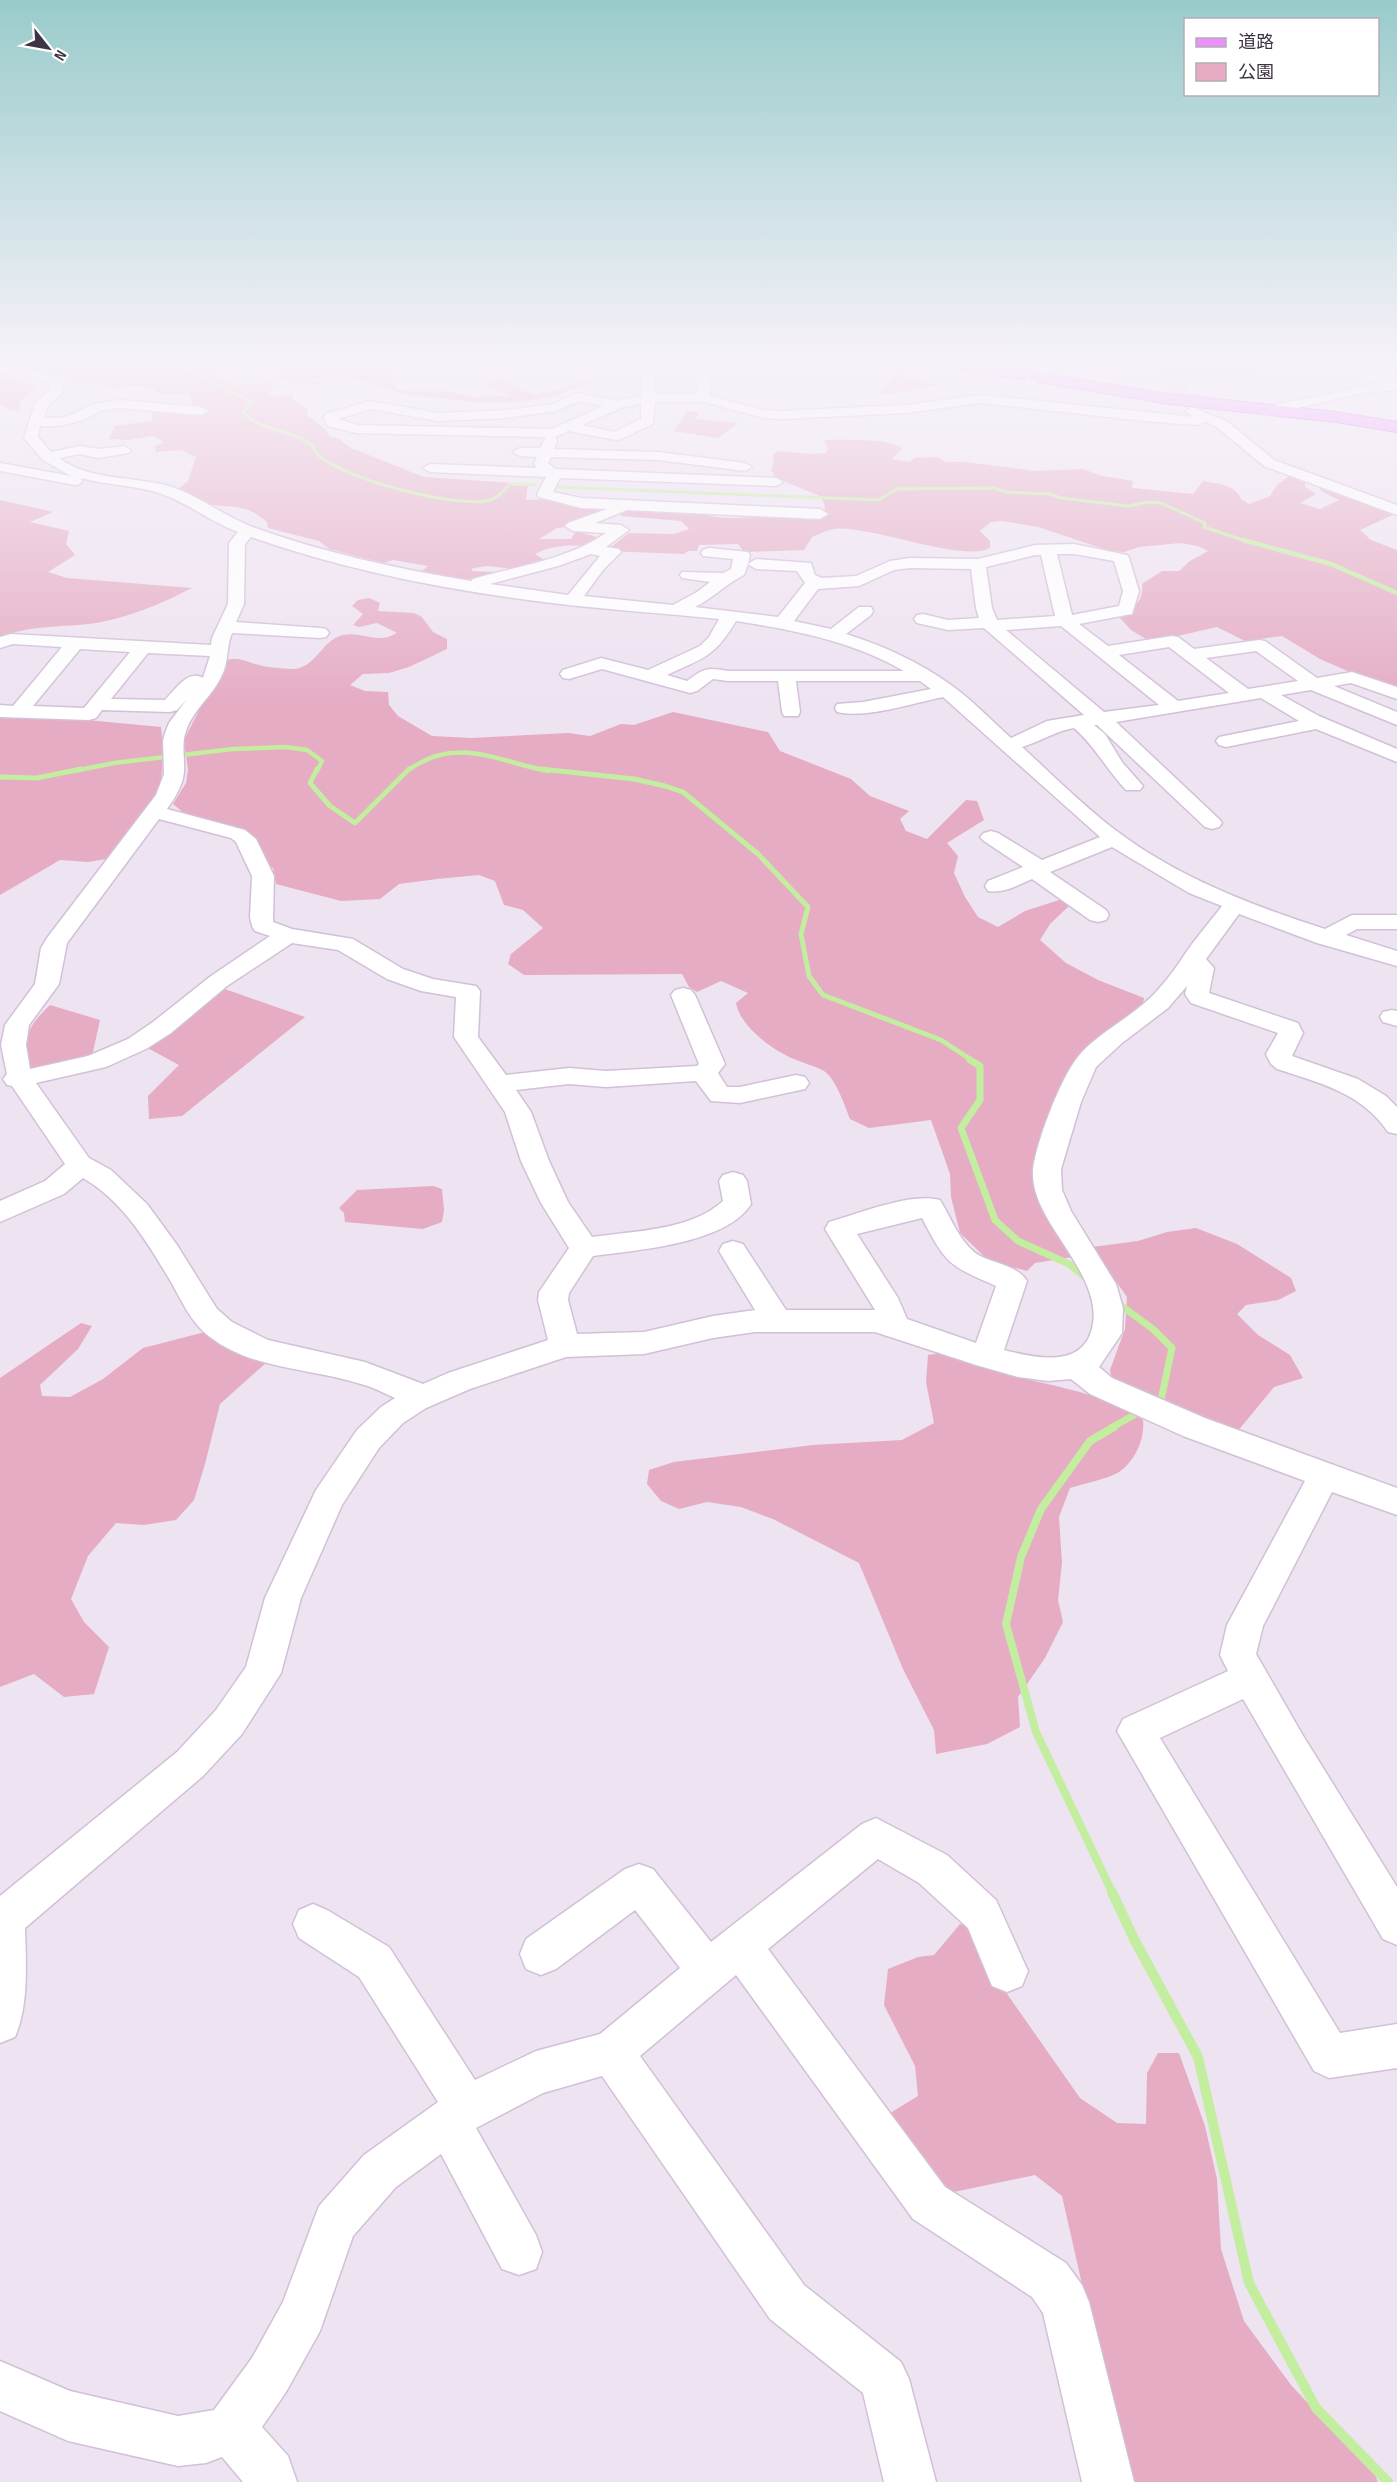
<svg xmlns="http://www.w3.org/2000/svg" width="1397" height="2482" viewBox="0 0 1397 2482" font-family="'Sofia Sans Condensed','Noto Sans JP',sans-serif">
	<style>
		.green { fill: #e5acc4 }
		.parking { fill: #e0dbe1 }
		.lines { fill: none; stroke-linecap: round; stroke-linejoin: round }
		.stream-far5 { stroke: #c3ed9f; stroke-width: 3 }
		.stream-far4 { stroke: #c3ed9f; stroke-width: 4.5 }
		.stream-far3 { stroke: #c3ed9f; stroke-width: 5 }
		.stream-far2 { stroke: #c3ed9f; stroke-width: 7 }
		.stream-far1 { stroke: #c3ed9f; stroke-width: 8 }
		.stream { stroke: #c3ed9f; stroke-width: 10 }
		.minor-casing { stroke: #d2c0d7; stroke-width: 3 }
		.major-casing { stroke: #ca62df; stroke-width: 2 }
		.minor { fill: #fff; fill-rule: evenodd }
		.major { fill: #eb91fb; fill-rule: evenodd }
	</style>
	<rect width="100%" height="100%" fill="#eee3f1"/>
	<g class="green">
		<path d="M0 360H244L203 369 235 385 276 382 268 394 275 397 292 394 294 401 308 409 307 415 326 430 330 437 339 439 351 448 424 477 528 484 526 500 553 499 577 507 614 506 571 526 557 528 539 539H571L576 531 597 537 592 546C571 545 554 544 535 554L548 562 525 570 488 566 473 568 471 571 495 572C475 586 444 575 422 571L428 566 393 560 384 563 329 549 319 541 268 528 267 522C248 505 237 508 214 505 202 504 189 494 178 489L188 481 196 457 181 450 156 452 155 446 164 442 153 436 128 440 109 439 115 426 152 421 153 413 139 410 143 407 200 408 193 405 190 395 161 394 152 388 136 385 114 388 94 383 77 384 59 372 40 370 79 366V362H34L4 366 0 365Z"/>
		<path d="M271 360H409L389 375 396 389 405 391H447L474 397 493 395 511 397 484 383 501 379 534 394 556 390 581 380 591 382C541 405 500 406 447 399 430 397 413 396 397 392 363 382 348 370 312 380L323 384C309 387 292 385 279 378L289 372Z"/>
		<path d="M895 373 939 385 888 394 879 392Z"/>
		<path d="M0 376 11 377 36 387 19 403 20 412 10 410 0 404Z"/>
		<path d="M687 411 699 412 695 419 738 423 718 438 674 431Z"/>
		<path d="M827 440C844 440 891 438 902 449L891 459 909 462 915 458 938 457 946 462H965L1035 471 1083 469 1102 476 1133 481 1132 488 1193 494 1203 481C1216 484 1236 484 1241 499L1249 504 1270 496 1277 485 1292 474 1305 479V487L1316 494 1300 503 1320 509 1339 500 1321 491 1317 484 1397 513 1360 530 1371 540 1397 550V688L1352 673 1320 659 1282 636 1245 641 1217 627 1151 642 1131 630 1120 618C1132 612 1145 598 1142 584L1162 571H1179L1190 561 1208 551 1198 546 1180 543 1139 547 1124 552 1110 551 1038 527 1003 521 991 522 980 531 990 541V547C971 565 866 524 834 529 827 530 819 534 812 537L804 550 744 552 738 544 699 545 697 551H688L684 554 606 551 629 533 674 534 689 529 681 521 621 516 622 512 644 509 696 510C718 525 763 514 789 515 800 516 811 517 822 519L825 508 822 497 776 478 771 470 774 464 773 455 778 451 811 454 826 453 828 449 824 441Z"/>
		<path d="M0 500 53 512 30 522 69 531 66 544 75 555 48 572 67 578 192 588C161 604 130 617 96 623 64 628 29 624 0 638Z"/>
		<path d="M369 598 380 603 378 611 414 613 422 617 433 632 447 639V649L409 667 389 673 363 674 350 685 365 691 388 692 389 705 398 716 432 736 471 738 568 733 590 736 621 724 634 725 673 712 768 732 780 751 851 779 870 796 909 811 900 819 906 831 927 839 966 800 977 801 984 820 947 843 958 856 954 873 965 897 978 917 998 927 1025 911 1062 899 1069 906 1050 924 1040 940 1066 963 1098 980 1144 998 1142 1009 1097 1039 1036 1166 1073 1257 1035 1263 1027 1271 989 1261 960 1233 951 1197 950 1174 931 1120 869 1128 850 1119C845 1106 836 1079 824 1071 815 1066 803 1063 794 1059 772 1050 740 1026 736 1003L748 993 721 981 697 992 689 987 682 974 524 975 508 964 511 954 543 928 523 910 504 905 495 881 479 875 437 879 399 884 380 899 341 901 276 884 273 868 265 863 245 832 190 818 173 804 186 783 188 770 184 740 224 661C237 655 247 662 259 665 269 668 281 668 292 669 316 669 321 640 343 635 363 631 377 645 397 633L377 623 359 627 353 625 363 614 352 606 358 600Z"/>
		<path d="M0 715 55 717 161 727 163 749 161 787 106 859 88 862 60 860 0 895Z"/>
		<path d="M222 988 305 1017 182 1116 149 1119 148 1096 179 1065 144 1046Z"/>
		<path d="M50 1005 100 1020 91 1061 29 1073C25 1038 23 1031 50 1005Z"/>
		<path d="M433 1186 442 1189 444 1210 442 1222 423 1229 345 1222 344 1213 339 1208 357 1190Z"/>
		<path d="M1196 1228 1237 1244 1291 1278 1296 1291 1278 1300 1246 1305 1237 1314 1258 1335 1290 1355 1303 1378 1274 1387 1237 1432 1112 1379 1110 1370 1125 1329 1127 1297 1092 1247 1138 1241 1167 1232Z"/>
		<path d="M81 1323 92 1326 78 1349 40 1385 42 1396 70 1397 103 1379 143 1348 209 1331 267 1362 220 1404 205 1464 194 1500 176 1520 144 1525 116 1523 88 1556 71 1599 84 1622 109 1647 94 1694 64 1697 34 1674 0 1687V1378Z"/>
		<path d="M941 1353C970 1363 1000 1372 1030 1380 1068 1389 1111 1397 1143 1420 1145 1439 1135 1461 1119 1472 1108 1479 1082 1484 1070 1488L1059 1517 1062 1563 1058 1600 1063 1622 1045 1658 1018 1697 1020 1727 987 1744 936 1754 934 1730 903 1669 859 1563 773 1519 741 1507 707 1502 679 1509 661 1501 647 1484 649 1470 674 1462 813 1445 902 1440 934 1423 926 1382 928 1355Z"/>
		<path d="M960 1924 976 1929 1005 1991 1080 2098 1117 2123 1146 2124 1147 2073 1158 2053H1179L1205 2126 1217 2179 1221 2249 1244 2321 1291 2385 1375 2475 1378 2482H1127L1062 2196 1035 2175 954 2192 937 2188 887 2115 918 2096 915 2066 884 2005 888 1969 918 1957 934 1955Z"/>
	</g>
	<g class="parking">
		<path d="M834 360H864L859 363 872 366 884 360 905 363 886 372 839 363Z"/>
		<path d="M1167 360H1262H1253L1254 370 1250 379 1185 374 1187 393 1213 395 1214 401 1159 391 1169 382 1152 377 1164 372Z"/>
	</g>
	<g class="lines">
		<g class="stream-far5">
			<path d="M170 360 252 402 243 412C261 432 289 429 309 443 314 446 316 454 321 457 346 479 462 511 493 499 499 497 505 489 510 484L535 485"/>
			<path d="M557 487 878 500 897 489 994 488 1007 492 1049 494 1061 498 1128 506 1149 502 1161 503 1205 523 1204 527 1249 542"/>
		</g>
		<g class="stream-far4">
			<path d="M1243 540 1331 564 1397 593"/>
			<path d="M74 771 114 763 233 749 286 747 307 750 322 761 317 771"/>
			<path d="M407 771C456 735 496 761 548 771"/>
		</g>
		<g class="stream-far3">
			<path d="M317 769 310 783 330 806 355 823 409 769"/>
			<path d="M541 769 634 779 665 786 683 792 758 854 808 907 801 934 809 976 823 995 941 1040 973 1061"/>
			<path d="M0 777 37 778 81 769"/>
		</g>
		<g class="stream-far2">
			<path d="M970 1060 980 1066V1100L961 1128 995 1220 1018 1241 1069 1264 1086 1278"/>
			<path d="M1116 1302 1153 1329 1172 1348 1161 1400 1155 1403"/>
			<path d="M1111 1428 1143 1410"/>
		</g>
		<path class="stream-far1" d="M1113 1894 1036 1732 1006 1624 1021 1557 1041 1509 1090 1441 1114 1427"/>
		<path class="stream" d="M1112 1892 1134 1939 1198 2057 1249 2283 1316 2408 1388 2482"/>
		<defs>
			<g id="minor">
				<path d="M558 360H580C576 366 562 366 558 360Z"/>
				<path d="M642 360H654L655 394H697L696 360H708L710 396 764 410 780 411 906 405 981 395 1194 417 1185 411 1192 407 1228 422 1274 460 1397 505V515L1264 466 1218 428 1206 422 1196 425 1144 421 981 403 906 413 780 419 764 418 704 402H655L653 424 621 439 616 440 569 431 555 437 557 440 554 449 658 452 745 463 752 467 745 471 658 460 551 457 548 463 555 469 776 478 783 482 776 486 560 478 553 492 581 498 820 509 828 514 820 519 627 510 595 523 621 525 629 530 606 547 619 549 621 552 603 570 584 596 673 605 697 592 710 582 682 578 680 575 682 572 723 573 731 569 733 559 703 556 701 553 703 550 709 548 748 552 750 555 748 564 756 559 811 563 815 575 822 578 856 576 890 561 910 558 978 559 1035 545 1074 544 1127 555 1129 558 1139 591 1132 614 1079 624 1108 646 1172 636 1178 637 1194 649 1259 640 1265 641 1317 678 1352 672 1397 687V699L1351 683 1334 686 1397 712V725L1311 690 1281 695 1319 716 1397 749V762L1316 729 1226 747 1219 745 1216 741 1219 737 1299 721 1261 698 1116 722 1219 819 1222 823 1219 827 1212 829 1205 827 1097 725H1094L1105 734 1122 762 1143 786 1140 790H1126C1107 770 1095 746 1074 728 1055 731 1040 742 1022 747 1054 776 1086 809 1122 835 1182 879 1254 906 1325 929L1352 915H1397V929H1357L1346 935 1397 951V966L1317 943 1239 914 1206 959 1214 968 1209 993 1298 1023 1303 1033 1292 1056 1358 1079 1386 1096 1397 1107V1134L1388 1132C1362 1093 1320 1083 1277 1069L1271 1064 1266 1054 1278 1033 1191 1003 1185 994 1187 986 1168 1008 1122 1043 1096 1067 1081 1102 1061 1169 1062 1190 1071 1211 1116 1284 1123 1308 1122 1333 1099 1367 1112 1378 1205 1418 1397 1488V1515L1332 1492 1263 1626 1256 1654 1302 1734 1397 1887V1945L1383 1939 1243 1699 1160 1738 1340 2033 1397 2024V2068L1329 2078 1314 2071 1117 1731 1123 1719 1228 1671 1220 1655 1227 1625 1305 1481 1183 1436 1090 1394 1071 1379 1048 1381 1018 1377 976 1365 875 1332H755L713 1338 644 1354 566 1357 470 1389 426 1408 403 1423 379 1448 342 1505 301 1598 281 1673 242 1734 203 1776 25 1928C26 1963 29 2004 15 2037L0 2043V1896L177 1752 216 1710 246 1667 265 1598 316 1490 357 1430 381 1407 395 1398C384 1393 373 1387 361 1384 311 1368 253 1370 210 1337 191 1323 182 1301 171 1282 148 1243 123 1201 83 1178L64 1194 0 1222V1201L45 1181 65 1164 12 1086 7 1085 3 1079 7 1074 1 1045 5 1025 35 984 41 948 47 938 156 795 164 774 163 741 165 733 169 723 187 699 177 710 170 712 102 710 96 718 89 720 0 717V705L13 706 62 647 13 644 0 648V637L11 634 211 645 212 638 228 604 229 543 238 532C210 522 187 502 159 493 133 485 106 485 81 478L82 481 80 484 75 485 0 471V463L71 476 43 460 24 438 35 403 50 390 51 385 44 380 0 373V365C20 369 50 368 64 384L61 395 48 405 44 418H60L73 414 92 404 119 400 201 407 208 411 201 415 119 408 100 411 83 420 60 426H40L38 437 51 452 80 446 100 449 124 446 131 450 129 453 98 458 80 454 59 458C90 481 133 476 169 486 198 495 225 517 255 528 325 553 398 569 471 581L473 579C517 566 567 560 606 533L573 531 565 526 568 523 607 509 581 508 539 497 537 494 546 477 430 472 423 468 430 464 537 468 534 464 537 457 520 456 513 452 520 448H540L546 437 357 433 327 426 324 417 326 414 370 401 438 413 507 410 538 406 553 404 578 393 617 401 641 396ZM579 401 603 406 552 429 357 425 338 419 371 409 438 421 507 418 556 411ZM641 403V419L614 432 582 425 621 408ZM251 537C348 571 451 591 552 603 608 610 664 613 719 619L709 637 700 646 648 670 601 658 563 670 560 674 563 678 569 679 602 669 690 693 697 691 713 679 728 681H778L782 712 784 716H798L800 712 796 681H920L931 689 863 702 837 704 835 708 837 712C867 719 913 703 943 697L1100 837 1042 860 998 833 991 831 984 833 980 837 984 841 1023 867 988 881 985 886 988 891C1003 894 1018 885 1032 879L1090 920 1098 922 1106 920 1109 915 1106 910 1050 872 1112 847 1189 893 1222 906C1209 923 1194 940 1183 957 1176 968 1166 981 1156 992 1134 1016 1104 1029 1082 1052 1062 1073 1037 1140 1033 1169 1032 1184 1037 1199 1044 1212 1061 1246 1105 1291 1091 1332 1079 1369 1032 1357 1004 1350L1027 1281C1016 1263 989 1264 974 1252 958 1238 951 1218 940 1200 911 1192 858 1214 829 1222L825 1229 875 1310H786L743 1244 733 1241 723 1244 719 1251 755 1310 713 1316 644 1332 577 1334 568 1300 569 1293 593 1256C637 1250 726 1244 751 1204L747 1181 743 1175 733 1172 723 1175 719 1181 723 1201C690 1231 633 1231 592 1237L568 1202 549 1161 531 1112 516 1090 569 1084 606 1087 696 1081 711 1101 740 1103 805 1089 809 1083 805 1077 796 1075 740 1087H727L718 1073 725 1064 695 995 691 990 683 988 675 990 671 995 699 1064 697 1066 606 1071 569 1068 506 1075 478 1037 480 991 476 986 433 979 403 969 353 939 292 929 273 922 274 876 256 839 245 830 167 809C175 798 183 785 184 772 185 758 181 744 186 731 193 710 212 696 221 677 229 663 226 647 232 633L320 638 326 637 329 633 326 629 320 628 236 622 244 604 245 544ZM591 554 600 556 568 595 490 584 558 566ZM1057 554H1074L1114 561 1123 591 1119 606 1072 615ZM1035 555H1041L1055 616 997 620 992 608 986 567ZM748 564 756 569 797 571 805 583 778 617 695 607C713 598 726 584 744 575ZM910 568 971 569 976 608 979 618 948 620 923 614 917 615 914 619 917 623 948 630 984 628 1084 715 1047 721 1011 738C991 720 972 700 951 685 919 662 884 646 846 634L871 615 873 611 871 607H859L831 629 794 621 818 589 859 586 894 570ZM736 621C794 630 852 641 904 671H728C707 667 704 668 687 681L667 675C703 658 714 658 736 621ZM1061 626 1159 705 1104 712 1006 630ZM1169 647 1229 693 1178 701 1119 655ZM80 649 130 652 84 708 33 706ZM1256 651 1298 681 1248 689 1206 658ZM148 653 210 656 203 678C188 669 175 690 165 700L111 699ZM159 819 231 838 236 842 252 876 250 917 252 926 255 931 270 936 211 976 153 1022 128 1039 88 1056 30 1069 26 1045 29 1025 59 984 67 943ZM292 943 338 950 387 979 421 991 456 997 454 1037 505 1112 521 1161 541 1203 569 1248 539 1292 538 1300 548 1340 448 1373 423 1384 365 1362 268 1340 232 1322 217 1309 177 1245 147 1204 111 1170 89 1158 36 1083 106 1067 146 1049 171 1033 227 986ZM922 1218C946 1264 948 1265 996 1286L976 1343 907 1319 898 1298 857 1234Z"/>
				<path d="M1049 360H1062C1054 370 1041 387 1026 384L1025 381 1026 378Z"/>
				<path d="M1280 360H1292L1282 376H1274L1272 373Z"/>
				<path d="M1294 360H1347L1383 377 1389 383 1397 382V390L1362 393 1267 415 1262 414 1260 411 1262 408 1375 384 1345 369 1300 364Z"/>
				<path d="M1392 1010 1397 1011V1026L1383 1022 1380 1017 1383 1012Z"/>
				<path d="M876 1818 947 1855 996 1900 1028 1971 1022 1986 1007 1992 992 1986 968 1928 919 1883 878 1859 768 1949 945 2187 1066 2263 1082 2285 1089 2302 1134 2482H1082L1043 2313 1032 2297 913 2219 736 1975 640 2056 804 2285 901 2362 909 2379 936 2482H884L863 2393 770 2319 602 2076 543 2093 476 2128 536 2235 542 2252 536 2269 519 2275 502 2269 441 2154 396 2187 353 2236 320 2331 286 2392 262 2427 288 2456 297 2482H243L222 2457 206 2463 178 2466 68 2441 0 2411V2361L70 2391 178 2416 214 2410 252 2358 283 2302 319 2206 364 2155 438 2102 359 1977 299 1938 293 1924 299 1910 313 1904 327 1910 389 1947 475 2080 536 2051 600 2034 680 1968 635 1910 556 1969 541 1975 526 1969 520 1954 526 1939 625 1869 639 1864 653 1869 711 1942 862 1824Z"/>
			</g>
			<path id="major" d="M925 360H958L1169 394 1336 412 1397 422V432L1336 422 1169 404 932 364Z"/>
		</defs>
		<use href="#minor" class="minor-casing"/>
		<use href="#major" class="major-casing"/>
		<use href="#minor" class="minor"/>
		<use href="#major" class="major"/>
	</g>
	<linearGradient id="sky" x2="0" y2="1"><stop stop-color="#99cbcb"/><stop offset="0.51" stop-color="#f7f2f9"/><stop offset="1" stop-color="#f7f2f9" stop-opacity="0"/></linearGradient>
	<rect width="1397" height="707" fill="url(#sky)"/>
	<rect x="1184" y="18" width="195" height="78" fill="#ffffff" stroke="#b2adb3" stroke-width="1.5"/>
	<rect x="1196" y="38" width="30" height="9" fill="#eb91fb" stroke="#b2adb3" stroke-width="1.5"/>
	<text x="1238" y="48" font-size="18" fill="#3e3342">道路</text>
	<rect x="1196" y="63" width="30" height="18" fill="#e5acc4" stroke="#b2adb3" stroke-width="1.5"/>
	<text x="1238" y="78" font-size="18" fill="#3e3342">公園</text>
	<g transform="translate(48 48) rotate(121)" stroke="#ffffff" stroke-width="4.5" paint-order="stroke">
	<path d="M0-4.5L10 22L0 15L-10 22Z" fill="#3e3342"/>
	<text y="-9" font-size="16" font-weight="bold" text-anchor="middle" fill="#3e3342">N</text>
	</g>
</svg>
